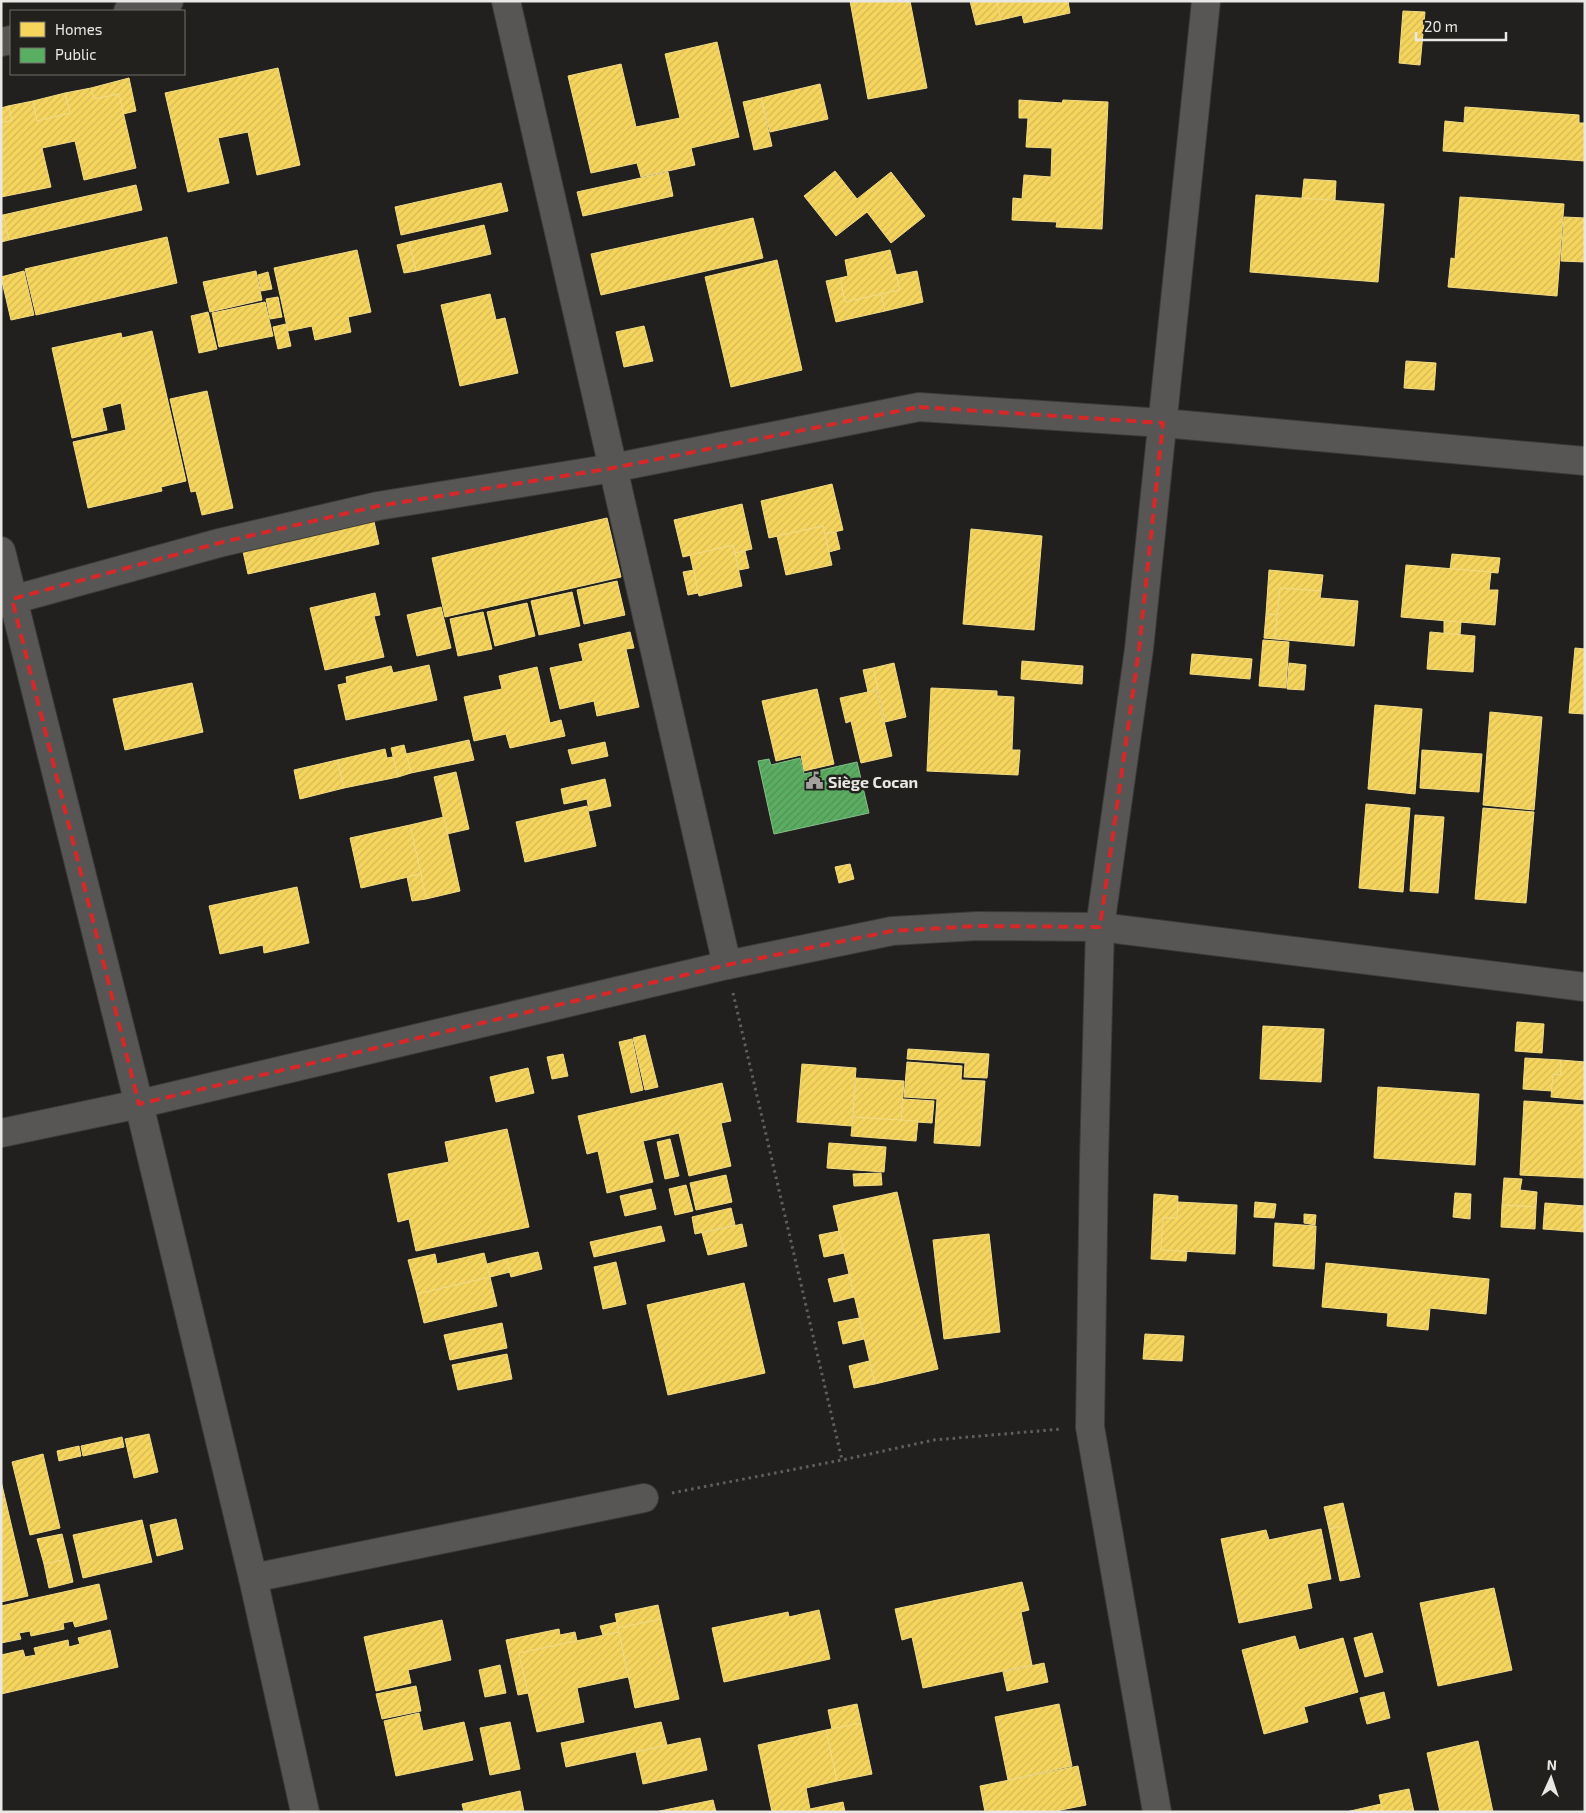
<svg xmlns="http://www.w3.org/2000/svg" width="1586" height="1813" viewBox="0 0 1586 1813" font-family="'Exo 2',sans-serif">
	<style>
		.homes { fill: url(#homes-hatch); stroke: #f2db85 }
		.public { fill: url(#public-hatch); stroke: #85bf89 }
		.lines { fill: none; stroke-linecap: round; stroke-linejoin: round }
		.minor-casing { stroke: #3a3a38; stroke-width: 30 }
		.path { stroke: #605f5e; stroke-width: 3; stroke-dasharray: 2.5 4; stroke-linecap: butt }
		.minor { stroke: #575655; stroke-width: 28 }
		.marked { fill: none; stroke: #d62828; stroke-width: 4; stroke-dasharray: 10 6; stroke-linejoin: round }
		.labels { text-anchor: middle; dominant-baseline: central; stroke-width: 5; stroke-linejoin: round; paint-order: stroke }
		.poi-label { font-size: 16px; font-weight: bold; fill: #e9e8e5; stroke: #22211d; text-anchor: start }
	</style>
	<defs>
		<pattern id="homes-hatch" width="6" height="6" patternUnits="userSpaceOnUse" patternTransform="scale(1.25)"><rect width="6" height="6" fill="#f6d55c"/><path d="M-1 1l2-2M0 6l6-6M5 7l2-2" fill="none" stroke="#d3b857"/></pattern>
		<pattern id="public-hatch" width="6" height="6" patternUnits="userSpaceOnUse" patternTransform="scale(1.25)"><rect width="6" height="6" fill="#5aae61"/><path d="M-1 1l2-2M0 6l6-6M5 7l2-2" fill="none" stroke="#548f59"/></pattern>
	</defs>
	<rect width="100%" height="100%" fill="#21201e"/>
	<g class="homes">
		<path d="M850 1H910L927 88 868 99Z"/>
		<path d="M970 1H997L1001 20 976 25Z"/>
		<path d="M997 1H1068L1070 13 1024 23 1022 15 1001 20Z"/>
		<path d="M1403 11 1425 12 1420 65 1399 63Z"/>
		<path d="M717 42 739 137 691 148 695 165 641 177 637 163 591 173 568 76 621 64 636 127 680 118 665 54Z"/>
		<path d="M278 68 300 165 257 175 248 132 218 138 229 183 188 192 165 93Z"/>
		<path d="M129 78 136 111 123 114 119 94 94 99 91 88Z"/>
		<path d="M820 84 828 119 770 132 761 98Z"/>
		<path d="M91 88 94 99 119 94 136 168 84 180 75 141 42 148 51 187 1 197V123L12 120 8 106 33 101 37 121 70 113 65 93Z"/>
		<path d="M65 93 70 113 37 121 33 101Z"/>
		<path d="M761 98 772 146 754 150 743 102Z"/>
		<path d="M1019 100 1062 103 1063 100 1108 102 1102 229 1056 227 1057 222 1012 220 1013 198 1022 199 1024 175 1051 177 1052 148 1026 147 1028 118H1019Z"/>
		<path d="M8 106 12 120 1 123V108Z"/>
		<path d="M1465 107 1579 115V123H1585V161L1443 151 1445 121 1464 123Z"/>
		<path d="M835 171 857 199 891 172 925 216 891 243 867 212 836 236 804 196Z"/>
		<path d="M668 172 673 196 583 216 577 192Z"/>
		<path d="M1304 179 1336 181 1335 200 1302 198Z"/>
		<path d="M501 183 508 211 401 235 395 207Z"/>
		<path d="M136 185 142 210 9 240 3 215Z"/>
		<path d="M1256 195 1384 204 1378 282 1250 272Z"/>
		<path d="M1460 197 1564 204 1557 296 1448 287 1451 258 1455 259Z"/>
		<path d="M1 215H3L9 240 1 242Z"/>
		<path d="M1564 217 1585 218V262L1561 261Z"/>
		<path d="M753 218 763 258 601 295 591 254Z"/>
		<path d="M484 225 491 254 416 271 409 242Z"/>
		<path d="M167 237 177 283 36 315 25 269Z"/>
		<path d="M409 242 416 271 404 273 397 245Z"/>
		<path d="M357 250 371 312 348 317 351 332 315 340 312 326 288 331 274 268Z"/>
		<path d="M890 250 900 290 845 302 840 278 848 276 845 260Z"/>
		<path d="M777 260 802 370 731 387 705 277Z"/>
		<path d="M24 271 34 315 11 320 1 277Z"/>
		<path d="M256 271 262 300 210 312 203 282Z"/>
		<path d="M917 271 923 302 885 311 881 294 900 290 896 275Z"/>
		<path d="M268 272 272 289 261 291 258 275Z"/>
		<path d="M840 278 845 302 881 294 885 311 836 322 826 281Z"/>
		<path d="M490 294 496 320 505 318 518 373 460 386 441 305Z"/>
		<path d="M278 297 282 317 270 319 266 299Z"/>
		<path d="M265 302 273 336 219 347 212 313Z"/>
		<path d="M208 312 217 349 199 353 191 316Z"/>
		<path d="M286 324 291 346 278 349 273 327Z"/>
		<path d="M644 326 653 361 624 367 616 332Z"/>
		<path d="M152 331 186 481 161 487 162 491 88 508 73 442 126 430 121 403 102 408 107 430 72 438 52 348 121 333 122 338Z"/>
		<path d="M1406 361 1436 363 1434 390 1404 388Z"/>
		<path d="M207 391 233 508 202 515 196 491 191 492 170 399Z"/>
		<path d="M832 484 843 530 825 534 823 526 769 538 761 501Z"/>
		<path d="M742 504 752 549 735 553 733 545 683 557 674 520Z"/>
		<path d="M373 517 379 544 248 574 242 547Z"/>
		<path d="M607 518 621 577 445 617 432 558Z"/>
		<path d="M823 526 832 565 786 575 777 536Z"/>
		<path d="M971 529 1042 536 1034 630 963 624Z"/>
		<path d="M836 532 840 549 829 552 825 534Z"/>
		<path d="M733 545 742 586 699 596 690 555Z"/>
		<path d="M745 551 749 568 739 570 735 553Z"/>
		<path d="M1452 554 1500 558 1498 573 1450 569Z"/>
		<path d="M1406 565 1491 572 1489 590H1498L1495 625 1401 617Z"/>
		<path d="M694 570 698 593 688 595 683 572Z"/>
		<path d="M1269 570 1323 575 1321 591 1280 588 1277 615 1266 614Z"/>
		<path d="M617 581 625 615 584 624 577 590Z"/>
		<path d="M1280 588 1321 591 1320 598 1358 601 1354 646 1275 639Z"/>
		<path d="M572 592 580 626 539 635 531 601Z"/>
		<path d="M375 593 380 615 374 616 384 657 325 670 310 608Z"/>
		<path d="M527 603 535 636 495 646 487 612Z"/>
		<path d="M441 607 451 648 417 656 407 615Z"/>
		<path d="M483 612 492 649 458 656 450 619Z"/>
		<path d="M1266 614 1277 615 1275 639 1264 638Z"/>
		<path d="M1444 621 1461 622 1460 635 1444 633Z"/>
		<path d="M630 632 634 648 626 649 639 707 597 716 594 701 560 709 550 668 583 661 579 644Z"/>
		<path d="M1430 632 1475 636 1473 672 1427 669Z"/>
		<path d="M1263 640 1289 642 1286 688 1259 686Z"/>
		<path d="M1575 648 1585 649V714L1569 713Z"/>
		<path d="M1192 654 1252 659 1250 679 1190 674Z"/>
		<path d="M1022 661 1083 666 1082 684 1021 679Z"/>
		<path d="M894 663 906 717 885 722 873 668Z"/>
		<path d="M1289 663 1306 665 1304 690 1287 689Z"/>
		<path d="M429 665 437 700 346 720 338 685 347 683 346 677 391 666 393 673Z"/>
		<path d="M537 667 550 723 561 720 565 736 510 748 506 734 474 741 464 697 502 689 499 676Z"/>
		<path d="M873 668 878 689 868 692 863 670Z"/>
		<path d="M192 683 203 732 125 750 113 699Z"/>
		<path d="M931 688 997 691V696L1014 697 1012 750H1020L1018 775 927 771Z"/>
		<path d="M817 689 834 764 804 771 801 755 776 761 762 701Z"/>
		<path d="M877 690 892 756 861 763 851 721 846 723 840 698Z"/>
		<path d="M1375 705 1422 709 1415 794 1368 789Z"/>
		<path d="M1490 712 1542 717 1534 810 1483 805Z"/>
		<path d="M469 740 474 760 411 773 406 754Z"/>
		<path d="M605 742 608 756 572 764 568 750Z"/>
		<path d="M404 745 411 773 398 777 391 748Z"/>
		<path d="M385 749 387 758 393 757 398 777 344 788 337 760Z"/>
		<path d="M1422 750 1482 754 1479 792 1420 788Z"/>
		<path d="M337 760 344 788 300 799 294 770Z"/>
		<path d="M456 772 469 829 447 834 434 777Z"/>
		<path d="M605 779 611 806 589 811 587 799 564 804 561 789Z"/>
		<path d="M1366 804 1410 808 1403 892 1359 888Z"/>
		<path d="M587 806 596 846 525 862 516 822Z"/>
		<path d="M1483 808 1534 812 1526 903 1475 899Z"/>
		<path d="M1415 815 1444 817 1438 893 1410 891Z"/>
		<path d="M444 817 460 891 426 899 410 825Z"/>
		<path d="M410 825 421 874 361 888 350 838Z"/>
		<path d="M850 864 854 879 839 883 835 867Z"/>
		<path d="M421 874 426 899 412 901 407 877Z"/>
		<path d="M297 887 309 943 264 953 263 945 220 954 209 906Z"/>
		<path d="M1517 1022 1544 1024 1542 1053 1515 1051Z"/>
		<path d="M1263 1026 1324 1029 1321 1082 1260 1079Z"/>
		<path d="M645 1035 658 1087 645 1090 633 1038Z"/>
		<path d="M632 1039 643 1090 631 1093 619 1042Z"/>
		<path d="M908 1049 989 1054 987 1078 964 1077 965 1063 907 1059Z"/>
		<path d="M563 1054 568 1076 552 1079 547 1057Z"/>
		<path d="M1525 1058 1561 1060V1075L1553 1074 1552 1091 1523 1089Z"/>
		<path d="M1561 1060 1585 1062V1100L1551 1097 1553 1074 1561 1075Z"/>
		<path d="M907 1062 962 1066 961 1080 985 1081 980 1146 934 1143 937 1099 904 1097Z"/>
		<path d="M802 1064 856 1068 852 1126 797 1122Z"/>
		<path d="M528 1068 534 1093 496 1102 490 1077Z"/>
		<path d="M856 1078 904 1081 901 1121 853 1117Z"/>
		<path d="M722 1083 731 1121 721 1123 731 1166 689 1176 679 1133 643 1141 653 1182 607 1193 598 1151 587 1154 578 1116Z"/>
		<path d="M1378 1087 1479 1094 1475 1165 1374 1158Z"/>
		<path d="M903 1099 934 1101 932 1123 901 1121Z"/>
		<path d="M1524 1101 1585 1105V1178L1520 1175Z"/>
		<path d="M853 1117 918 1121 916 1141 851 1136Z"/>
		<path d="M507 1129 529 1227 416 1251 409 1219 398 1222 388 1174 449 1162 445 1142Z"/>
		<path d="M670 1139 679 1176 665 1179 657 1142Z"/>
		<path d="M829 1143 886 1147 884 1172 827 1168Z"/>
		<path d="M881 1173 882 1185 854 1186 853 1174Z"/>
		<path d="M726 1175 732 1202 696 1210 690 1183Z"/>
		<path d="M1504 1178 1522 1179 1520 1190 1537 1192 1536 1207 1502 1205Z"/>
		<path d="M686 1185 693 1211 675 1215 669 1189Z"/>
		<path d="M651 1189 656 1209 625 1216 620 1196Z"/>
		<path d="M897 1192 938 1369 875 1384 833 1206Z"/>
		<path d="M1455 1193 1471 1194 1470 1219 1453 1217Z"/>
		<path d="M1154 1194 1178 1196 1177 1218H1163L1161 1250 1187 1251 1186 1261 1151 1259Z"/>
		<path d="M1178 1202 1237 1205 1235 1254 1161 1250 1163 1218H1177Z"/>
		<path d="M1255 1202 1276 1204 1274 1218 1254 1217Z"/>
		<path d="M1545 1203 1585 1206V1232L1543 1229Z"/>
		<path d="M1502 1205 1536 1207 1535 1229 1501 1227Z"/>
		<path d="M731 1208 735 1225 695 1234 692 1217Z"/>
		<path d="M1304 1214 1316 1215 1315 1225 1304 1223Z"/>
		<path d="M1275 1223 1316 1226 1314 1269 1273 1266Z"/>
		<path d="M742 1224 747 1246 708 1255 702 1233Z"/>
		<path d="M661 1226 665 1241 594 1257 590 1242Z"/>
		<path d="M839 1231 844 1253 824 1257 819 1235Z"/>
		<path d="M989 1234 1000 1332 944 1339 933 1240Z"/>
		<path d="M538 1252 542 1269 511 1277 506 1259Z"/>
		<path d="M484 1253 490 1277 417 1294 408 1260 435 1254 437 1264Z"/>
		<path d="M506 1259 510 1272 490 1277 487 1264Z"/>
		<path d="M616 1262 626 1304 603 1309 594 1267Z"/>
		<path d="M1326 1263 1489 1279 1486 1314 1430 1308 1428 1330 1387 1326 1388 1313 1322 1307Z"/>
		<path d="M849 1274 854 1297 834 1302 828 1279Z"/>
		<path d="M490 1277 497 1306 424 1323 417 1294Z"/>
		<path d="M744 1283 765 1373 668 1395 647 1305Z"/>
		<path d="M859 1318 864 1339 843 1344 838 1322Z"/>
		<path d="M502 1323 507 1348 450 1360 444 1335Z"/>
		<path d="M1145 1334 1184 1336 1182 1361 1143 1359Z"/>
		<path d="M507 1354 512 1379 458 1390 452 1365Z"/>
		<path d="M869 1361 875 1384 854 1388 849 1366Z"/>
		<path d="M149 1434 158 1472 134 1478 125 1439Z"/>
		<path d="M122 1437 124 1447 83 1456 81 1446Z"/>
		<path d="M79 1446 81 1456 59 1461 57 1451Z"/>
		<path d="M43 1454 60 1528 30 1535 12 1462Z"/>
		<path d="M1 1481 28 1596 1 1602Z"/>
		<path d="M1343 1503 1348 1525 1329 1529 1324 1507Z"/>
		<path d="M176 1519 183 1549 157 1556 150 1525Z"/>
		<path d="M142 1520 152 1562 83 1578 73 1535Z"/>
		<path d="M1348 1525 1360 1577 1340 1581 1329 1529Z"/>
		<path d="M1321 1529 1331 1579 1307 1584 1312 1608 1239 1623 1221 1539 1266 1530 1269 1540Z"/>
		<path d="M62 1534 68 1559 44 1564 37 1539Z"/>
		<path d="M68 1559 73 1582 49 1588 44 1564Z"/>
		<path d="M1022 1582 1029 1610 1021 1612 1032 1665 923 1688 912 1637 902 1640 895 1609Z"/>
		<path d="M99 1584 107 1619 75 1627 73 1621 63 1623 64 1629 31 1636 30 1631 19 1633 21 1639 1 1643V1606Z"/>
		<path d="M1494 1588 1512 1670 1438 1686 1420 1603Z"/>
		<path d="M658 1605 661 1619 618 1628 615 1614Z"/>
		<path d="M819 1610 830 1659 724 1682 712 1628 788 1612 789 1617Z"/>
		<path d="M661 1619 679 1699 635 1708 618 1628Z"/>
		<path d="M442 1620 451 1660 408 1670 411 1683 376 1691 364 1637Z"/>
		<path d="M617 1622 619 1632 603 1635 600 1626Z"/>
		<path d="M559 1629 560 1635 575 1632 577 1641 519 1653 528 1693 518 1695 506 1640Z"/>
		<path d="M110 1630 118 1667 1 1694V1655L23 1650 25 1657 36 1655 34 1648 68 1640 69 1647 80 1644 78 1638Z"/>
		<path d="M619 1632 628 1677 577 1688 584 1722 537 1732 519 1653Z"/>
		<path d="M1372 1633 1383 1672 1365 1677 1354 1638Z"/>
		<path d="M1295 1636 1299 1650 1343 1638 1358 1692 1304 1707 1308 1722 1264 1734 1242 1650Z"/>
		<path d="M1044 1663 1048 1682 1007 1691 1003 1672Z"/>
		<path d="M500 1665 506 1693 485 1697 479 1670Z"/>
		<path d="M416 1686 421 1711 382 1719 376 1694Z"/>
		<path d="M1384 1692 1390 1718 1367 1724 1360 1698Z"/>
		<path d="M857 1704 861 1723 832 1729 828 1710Z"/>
		<path d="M1059 1704 1072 1766 1008 1780 995 1717Z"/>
		<path d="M419 1713 423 1731 464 1722 473 1760 396 1776 384 1721Z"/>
		<path d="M510 1722 520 1769 490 1775 480 1728Z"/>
		<path d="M661 1722 667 1745 566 1767 561 1743Z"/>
		<path d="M861 1723 872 1774 837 1781 826 1730Z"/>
		<path d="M826 1730 837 1781 806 1788 810 1809 843 1802 845 1812H772L758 1745Z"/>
		<path d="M700 1738 707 1770 643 1784 636 1752Z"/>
		<path d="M1478 1741 1493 1812H1440L1427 1753Z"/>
		<path d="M1078 1766 1086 1805 1051 1812H985L980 1786Z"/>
		<path d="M1409 1789 1414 1812H1383L1379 1795Z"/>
		<path d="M520 1791 524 1812H464L462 1804Z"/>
		<path d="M713 1800 716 1812H655Z"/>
		<path d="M1381 1804 1383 1812H1346Z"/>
	</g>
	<path class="public" d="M800 758 804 774 857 762 869 813 774 834 758 761 769 759 771 765Z"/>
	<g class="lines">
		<defs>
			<g id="minor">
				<path d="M506 1 727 965"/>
				<path d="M128 11 169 1"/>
				<path d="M1 42 11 40"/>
				<path d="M1 551 139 1104 253 1578 305 1812"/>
				<path d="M1 603 219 543 378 506 613 468 919 407 1163 423 1585 461"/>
				<path d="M1 1133 139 1104 727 965 892 931 977 926 1100 927 1585 987"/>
				<path d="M253 1578 644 1498"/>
				<path d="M1157 1812 1090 1427 1094 1160 1100 927 1139 649 1206 1"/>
			</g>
		</defs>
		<use href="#minor" class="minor-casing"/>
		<g class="path">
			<path d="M733 993 842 1460"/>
			<path d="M672 1493 842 1460 934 1440 1062 1429"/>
		</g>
		<use href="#minor" class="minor"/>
	</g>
	<path class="marked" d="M919 407 1163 423 1139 649 1100 927 977 926 892 931 727 965 139 1104 12 599 219 543 378 506 613 468Z"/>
	<defs>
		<symbol id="civic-bare" viewBox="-9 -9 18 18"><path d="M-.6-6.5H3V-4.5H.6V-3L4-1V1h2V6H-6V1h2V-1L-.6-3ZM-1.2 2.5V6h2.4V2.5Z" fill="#a3a29f" stroke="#22211d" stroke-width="2.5" paint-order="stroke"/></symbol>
	</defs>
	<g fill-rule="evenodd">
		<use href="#civic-bare" x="802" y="768" width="25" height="25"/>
	</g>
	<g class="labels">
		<g class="poi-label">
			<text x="828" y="781">Siège Cocan</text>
		</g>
	</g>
	<rect width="1586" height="1813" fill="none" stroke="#e9e8e5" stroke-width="5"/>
	<rect x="10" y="10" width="175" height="65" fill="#22211d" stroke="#72716d"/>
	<rect x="20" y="22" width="25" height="15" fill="#f6d55c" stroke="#72716d"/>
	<text x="55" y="35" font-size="15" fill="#e9e8e5">Homes</text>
	<rect x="20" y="48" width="25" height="15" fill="#5aae61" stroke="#72716d"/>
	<text x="55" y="60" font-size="15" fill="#e9e8e5">Public</text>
	<g transform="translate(1551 1778) rotate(3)" stroke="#22211d" stroke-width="4" paint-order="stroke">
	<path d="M0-4L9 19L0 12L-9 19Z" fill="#e9e8e5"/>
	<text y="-8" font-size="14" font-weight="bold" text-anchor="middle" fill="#e9e8e5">N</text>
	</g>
	<path d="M1416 32v8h90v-8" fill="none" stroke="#e9e8e5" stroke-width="2.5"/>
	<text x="1424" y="32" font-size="15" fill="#e9e8e5" stroke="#22211d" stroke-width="4" paint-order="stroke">20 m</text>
</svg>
